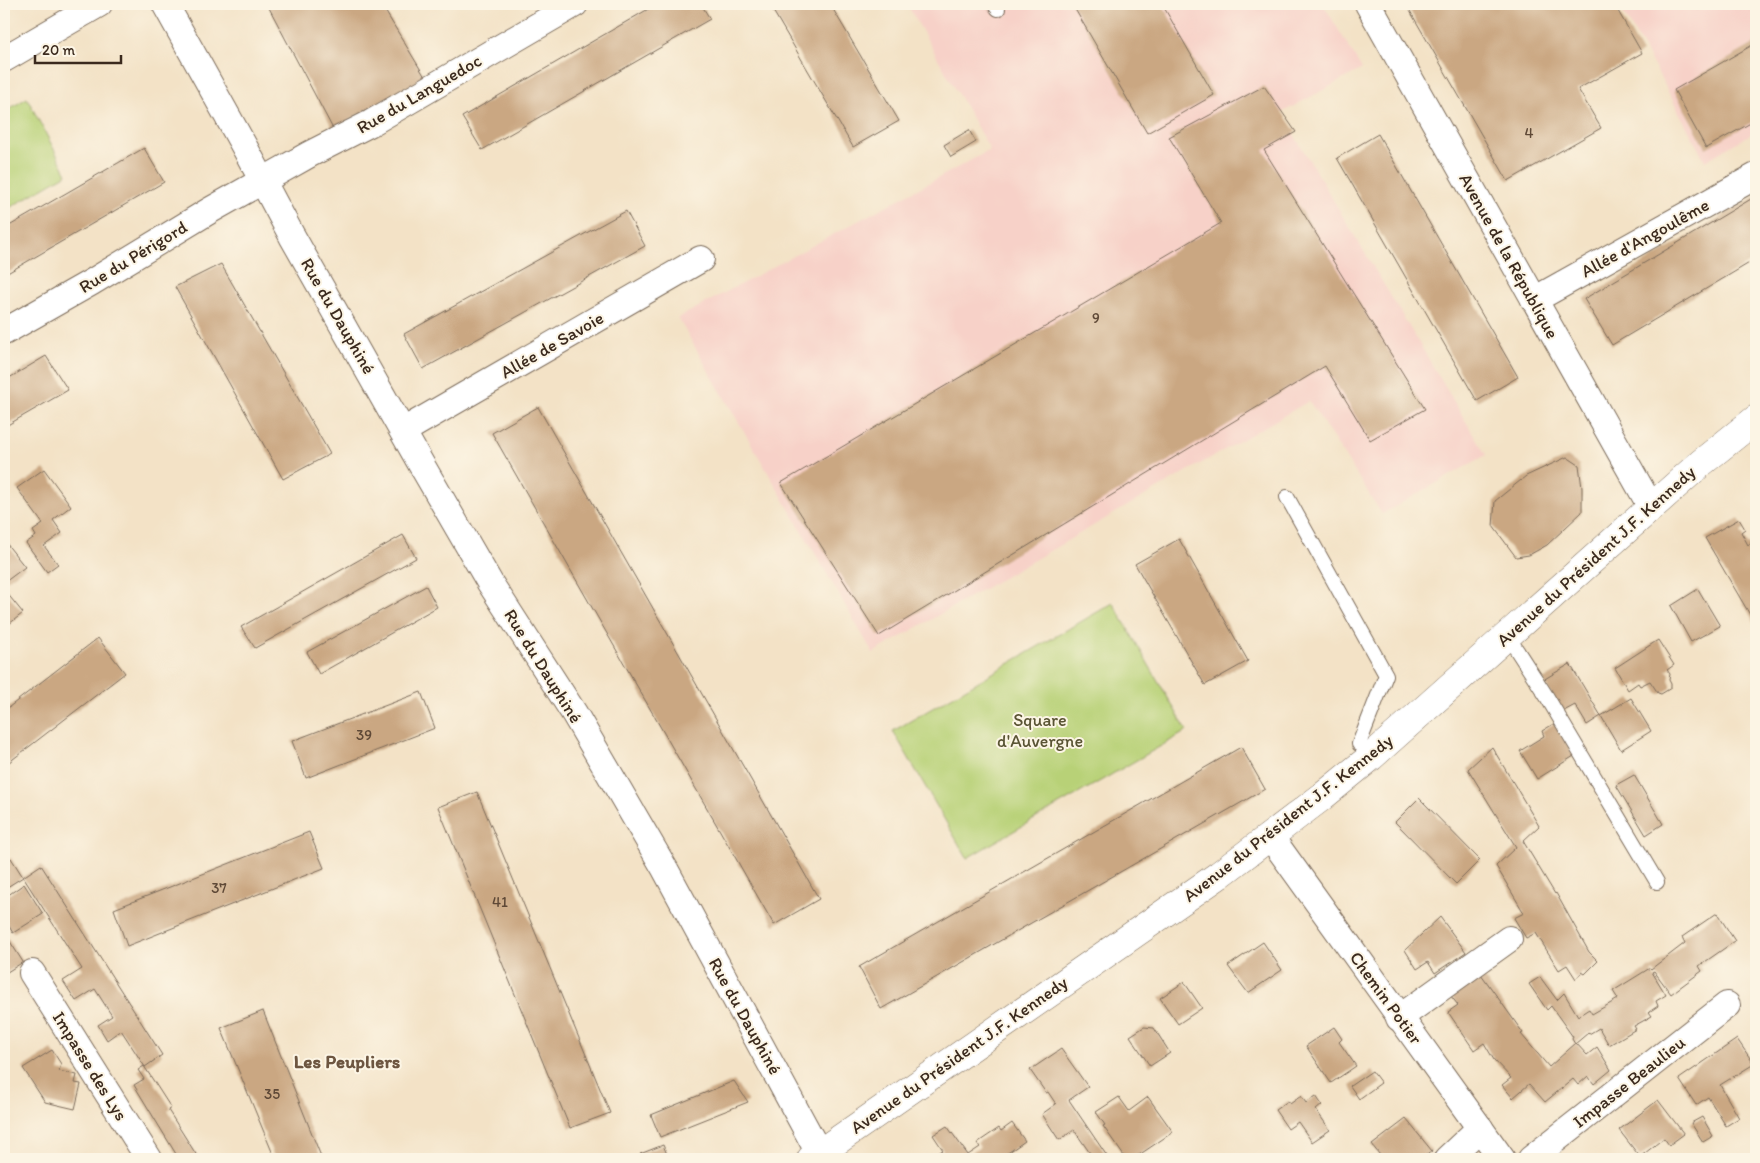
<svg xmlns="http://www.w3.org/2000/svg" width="1760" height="1163" viewBox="0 0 1760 1163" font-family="Itim,sans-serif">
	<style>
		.built { fill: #f7d1c8 }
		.green { fill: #b8d177; stroke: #7a7e4a }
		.building { fill: #caa782 }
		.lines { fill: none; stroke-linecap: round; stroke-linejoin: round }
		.lane-casing { stroke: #7b6a59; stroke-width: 16 }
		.street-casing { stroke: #7b6a59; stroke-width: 28 }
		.secondary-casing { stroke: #7b6a59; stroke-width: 29 }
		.lane { stroke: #fff; stroke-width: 14 }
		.street { stroke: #fff; stroke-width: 26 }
		.secondary { stroke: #fff; stroke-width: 28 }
		.labels { text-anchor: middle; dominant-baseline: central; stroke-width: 4; stroke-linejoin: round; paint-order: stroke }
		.number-label { font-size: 15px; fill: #5f4937 }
		.street-label { font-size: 18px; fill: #3b2a1e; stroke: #fcf5e5 }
		.park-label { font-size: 18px; fill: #5a5434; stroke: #fcf5e5 }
		.neighbourhood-label { font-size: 19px; font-weight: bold; fill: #6d5641; stroke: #fcf5e5 }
	</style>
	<rect width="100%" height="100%" fill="#fcf5e5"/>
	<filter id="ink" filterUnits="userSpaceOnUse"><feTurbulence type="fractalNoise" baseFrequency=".02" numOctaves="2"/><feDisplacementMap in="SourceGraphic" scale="10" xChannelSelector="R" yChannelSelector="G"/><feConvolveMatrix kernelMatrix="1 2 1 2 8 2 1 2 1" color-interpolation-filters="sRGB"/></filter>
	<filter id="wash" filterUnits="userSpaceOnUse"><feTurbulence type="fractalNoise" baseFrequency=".0096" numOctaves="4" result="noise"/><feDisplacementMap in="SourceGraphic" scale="20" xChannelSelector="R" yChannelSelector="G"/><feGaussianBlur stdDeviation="1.12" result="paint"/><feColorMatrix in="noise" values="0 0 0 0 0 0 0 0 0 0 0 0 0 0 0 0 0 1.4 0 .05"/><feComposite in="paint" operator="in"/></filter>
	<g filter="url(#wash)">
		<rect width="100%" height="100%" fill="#f3e2c6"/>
		<g class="built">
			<path d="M907 4H1323L1362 69 1281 113 1486 455 1382 514 1309 401 873 653 678 318 990 150Z"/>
			<path d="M1618 4H1756V131L1705 161 1662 80Z"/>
		</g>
		<g class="green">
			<path d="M27 98 67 174 4 211V112Z"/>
			<path d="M1113 603 1187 731 967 858 893 731Z"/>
		</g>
		<g id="blocks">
			<g class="building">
				<path d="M267 4H381L425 77 333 129Z"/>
				<path d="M657 4H701L710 19 482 150 462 117Z"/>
				<path d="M769 4H830L899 121 853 147Z"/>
				<path d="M1072 4H1162L1214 95 1147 133Z"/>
				<path d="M1406 4H1614L1642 53 1578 89 1601 128 1508 181Z"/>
				<path d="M1756 43V120L1706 148 1674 90Z"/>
				<path d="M1264 86 1296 132 1264 150 1425 409 1370 440 1325 366 879 636 781 483 1221 223 1169 137Z"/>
				<path d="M969 130 976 142 951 157 944 145Z"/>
				<path d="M1378 134 1518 377 1477 401 1337 158Z"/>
				<path d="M144 148 164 182 4 275V229Z"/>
				<path d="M1756 196V259L1612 345 1584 299Z"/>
				<path d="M626 211 645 246 423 369 404 334Z"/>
				<path d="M221 264 330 454 283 479 175 287Z"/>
				<path d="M46 356 68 390 4 427V381Z"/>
				<path d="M538 407 819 899 774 925 492 433Z"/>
				<path d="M1567 457 1579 465 1582 488V512L1547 545 1529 555 1516 557 1493 526 1495 501 1526 476Z"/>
				<path d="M44 469 71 506 53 520 62 533 44 546 58 564 47 572 26 543 36 536 33 531 43 524 17 488Z"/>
				<path d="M1739 519 1745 529 1741 532 1748 545 1753 542 1756 548V554L1755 555 1756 558V625L1705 538Z"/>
				<path d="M403 535 416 558 255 648 241 627Z"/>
				<path d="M1179 539 1248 661 1205 685 1135 564Z"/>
				<path d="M6 543 25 567 5 582 4 580V545Z"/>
				<path d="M426 586 437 607 319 674 307 652Z"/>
				<path d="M1698 589 1720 626 1691 642 1671 606Z"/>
				<path d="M6 592 23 613 4 628V594Z"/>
				<path d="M98 638 125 673 4 766V711Z"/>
				<path d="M1658 640 1674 665 1667 670 1670 674 1669 680 1671 684V688L1661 694 1658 693 1650 681 1640 686 1638 683 1628 690 1615 668Z"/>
				<path d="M1570 664 1601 716 1587 725 1575 705 1562 712 1543 680Z"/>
				<path d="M421 692 435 728 306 778 292 741Z"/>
				<path d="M1631 698 1651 731 1621 750 1601 716Z"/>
				<path d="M1555 723 1574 756 1537 779 1520 751 1544 736 1542 731Z"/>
				<path d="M1241 747 1265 789 881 1009 859 967Z"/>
				<path d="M1492 747 1539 826 1523 841 1555 894 1556 893 1589 952 1598 961 1585 974 1582 972 1576 979 1567 965 1559 970 1536 933 1526 938 1514 918 1524 913 1496 866 1516 847 1468 769Z"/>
				<path d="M1634 775 1663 824 1646 835 1616 785Z"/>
				<path d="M477 792 610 1113 570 1128 438 807Z"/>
				<path d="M1419 798 1480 860 1456 884 1395 822Z"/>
				<path d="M309 832 324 868 127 946 114 909Z"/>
				<path d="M11 858 23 877 41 865 162 1055 145 1067 121 1030 107 1040 98 1025 112 1016 95 989 76 1001 63 981 82 969 23 877 4 889V863Z"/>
				<path d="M24 884 43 914 13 933 4 918V898Z"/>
				<path d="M1717 913 1735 941 1699 966 1702 971 1671 994 1654 971 1652 972 1666 995 1656 1001 1658 1006 1649 1012 1652 1016 1634 1026 1636 1029 1609 1045 1599 1028 1589 1034 1588 1033 1575 1044 1572 1039 1573 1037 1551 1006 1547 1010 1529 984 1540 977 1557 1000 1564 993 1578 1016 1589 1009 1592 1014 1618 999 1613 991 1650 968 1651 969 1685 943 1682 937Z"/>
				<path d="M1440 917 1466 952 1435 973 1428 962 1417 969 1405 950Z"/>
				<path d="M4 932 23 962 4 974Z"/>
				<path d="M1263 942 1282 970 1248 993 1228 966Z"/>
				<path d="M1481 974 1523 1033 1521 1034 1549 1067 1576 1043 1587 1055 1597 1047 1611 1070 1594 1084 1588 1076 1578 1085 1573 1079 1545 1102 1529 1084 1513 1098 1502 1085 1511 1078 1494 1060 1484 1043 1474 1050 1448 1012 1458 1005 1450 995Z"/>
				<path d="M1184 982 1202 1008 1178 1024 1160 998Z"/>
				<path d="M263 1011 322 1159H275L221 1028Z"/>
				<path d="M1144 1027 1154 1028 1170 1053 1150 1066 1130 1036Z"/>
				<path d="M1334 1027 1342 1039 1339 1042 1356 1066 1331 1083 1306 1046Z"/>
				<path d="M1737 1039 1754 1064 1720 1085 1739 1118 1726 1126 1708 1097 1696 1105 1679 1079Z"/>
				<path d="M1061 1049 1088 1087 1069 1100 1109 1159H1094L1074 1130 1059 1140 1042 1114 1056 1104 1048 1092 1046 1093 1030 1070Z"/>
				<path d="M52 1050 61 1064 59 1071 77 1075 75 1083 81 1084 75 1109 45 1102 23 1068Z"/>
				<path d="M144 1066 171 1108 168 1110 199 1159H179L134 1085 144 1079 138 1070Z"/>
				<path d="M1372 1071 1381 1083 1359 1099 1350 1086Z"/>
				<path d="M734 1081 748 1102 660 1137 651 1115Z"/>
				<path d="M1301 1096 1306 1103 1316 1096 1322 1105 1316 1110 1330 1130 1312 1142 1298 1122 1288 1129 1275 1110 1288 1101 1290 1104Z"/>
				<path d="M1119 1097 1129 1111 1148 1097 1173 1132 1133 1159H1126L1103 1126 1105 1125 1096 1112Z"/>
				<path d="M1658 1100 1684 1134 1669 1145 1664 1138 1640 1157 1619 1130Z"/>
				<path d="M1702 1117 1713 1136 1703 1142 1691 1123Z"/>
				<path d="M1406 1119 1432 1151 1421 1159H1416L1415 1157 1413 1159H1383L1372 1145Z"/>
				<path d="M1012 1123 1025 1141 999 1159H929L943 1150 933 1135 947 1126 968 1155 980 1147 977 1143 999 1128 1001 1131Z"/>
				<path d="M663 1145 669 1159H642L640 1154Z"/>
			</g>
		</g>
	</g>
	<g filter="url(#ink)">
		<use href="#blocks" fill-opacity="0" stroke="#7b6a59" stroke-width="1"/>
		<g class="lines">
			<defs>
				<g id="lane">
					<path d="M994 4 998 9"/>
					<path d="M1287 497 1386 675 1359 744"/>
					<path d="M1507 635 1547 697 1657 882"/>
				</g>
				<g id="street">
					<path d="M165 4 244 146 292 236 421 464 490 583 574 713 665 869 819 1153"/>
					<path d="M1368 4 1651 507"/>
					<path d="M4 59 99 4"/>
					<path d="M1534 300 1756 176"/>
					<path d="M4 332 92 282 209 211 310 154 371 123 575 4"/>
					<path d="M403 431 701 259"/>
					<path d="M1270 836 1502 1159"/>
					<path d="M32 973 149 1159"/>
					<path d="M1399 1018 1509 939"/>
					<path d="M1447 1159 1480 1128"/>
					<path d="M1531 1159 1727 1005"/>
				</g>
				<path id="secondary" d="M811 1159 1219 875 1323 796 1371 757 1701 463 1756 419"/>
			</defs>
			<use href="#lane" class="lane-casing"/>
			<use href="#street" class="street-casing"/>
			<use href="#secondary" class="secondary-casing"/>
			<use href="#lane" class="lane"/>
			<use href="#street" class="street"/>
			<use href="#secondary" class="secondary"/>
		</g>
	</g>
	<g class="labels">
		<g class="number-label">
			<text x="1529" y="133">4</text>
			<text x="1096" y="318">9</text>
			<text x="364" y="735">39</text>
			<text x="219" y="888">37</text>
			<text x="500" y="902">41</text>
			<text x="272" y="1094">35</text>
		</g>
		<g class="street-label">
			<text transform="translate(419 94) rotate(-30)">Rue du Languedoc</text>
			<text transform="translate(1645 238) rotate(-29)">Allée d'Angoulême</text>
			<text transform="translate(1509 256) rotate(61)">Avenue de la République</text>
			<text transform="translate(133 257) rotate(-31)">Rue du Périgord</text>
			<text transform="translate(338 316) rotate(60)">Rue du Dauphiné</text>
			<text transform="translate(552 345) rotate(-30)">Allée de Savoie</text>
			<text transform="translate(1596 556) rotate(-42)">Avenue du Président J.F. Kennedy</text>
			<text transform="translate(543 666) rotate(58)">Rue du Dauphiné</text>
			<text transform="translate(1288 818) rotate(-38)">Avenue du Président J.F. Kennedy</text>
			<text transform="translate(1386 998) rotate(54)">Chemin Potier</text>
			<text transform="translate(745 1016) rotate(61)">Rue du Dauphiné</text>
			<text transform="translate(959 1055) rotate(-35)">Avenue du Président J.F. Kennedy</text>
			<text transform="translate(90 1066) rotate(58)">Impasse des Lys</text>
			<text transform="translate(1629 1082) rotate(-38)">Impasse Beaulieu</text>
		</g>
		<g class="park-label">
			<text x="1040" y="720">Square<tspan x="1040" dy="21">d'Auvergne</tspan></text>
		</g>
		<g class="neighbourhood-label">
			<text x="347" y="1061">Les Peupliers</text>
		</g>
	</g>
	<rect width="1760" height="1163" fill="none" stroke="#fcf5e5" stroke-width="20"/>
	<path d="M35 55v8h86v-8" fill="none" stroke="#3b2a1e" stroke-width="2.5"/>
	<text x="42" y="55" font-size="15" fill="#3b2a1e" stroke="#fcf5e5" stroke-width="4" paint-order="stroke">20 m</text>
</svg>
